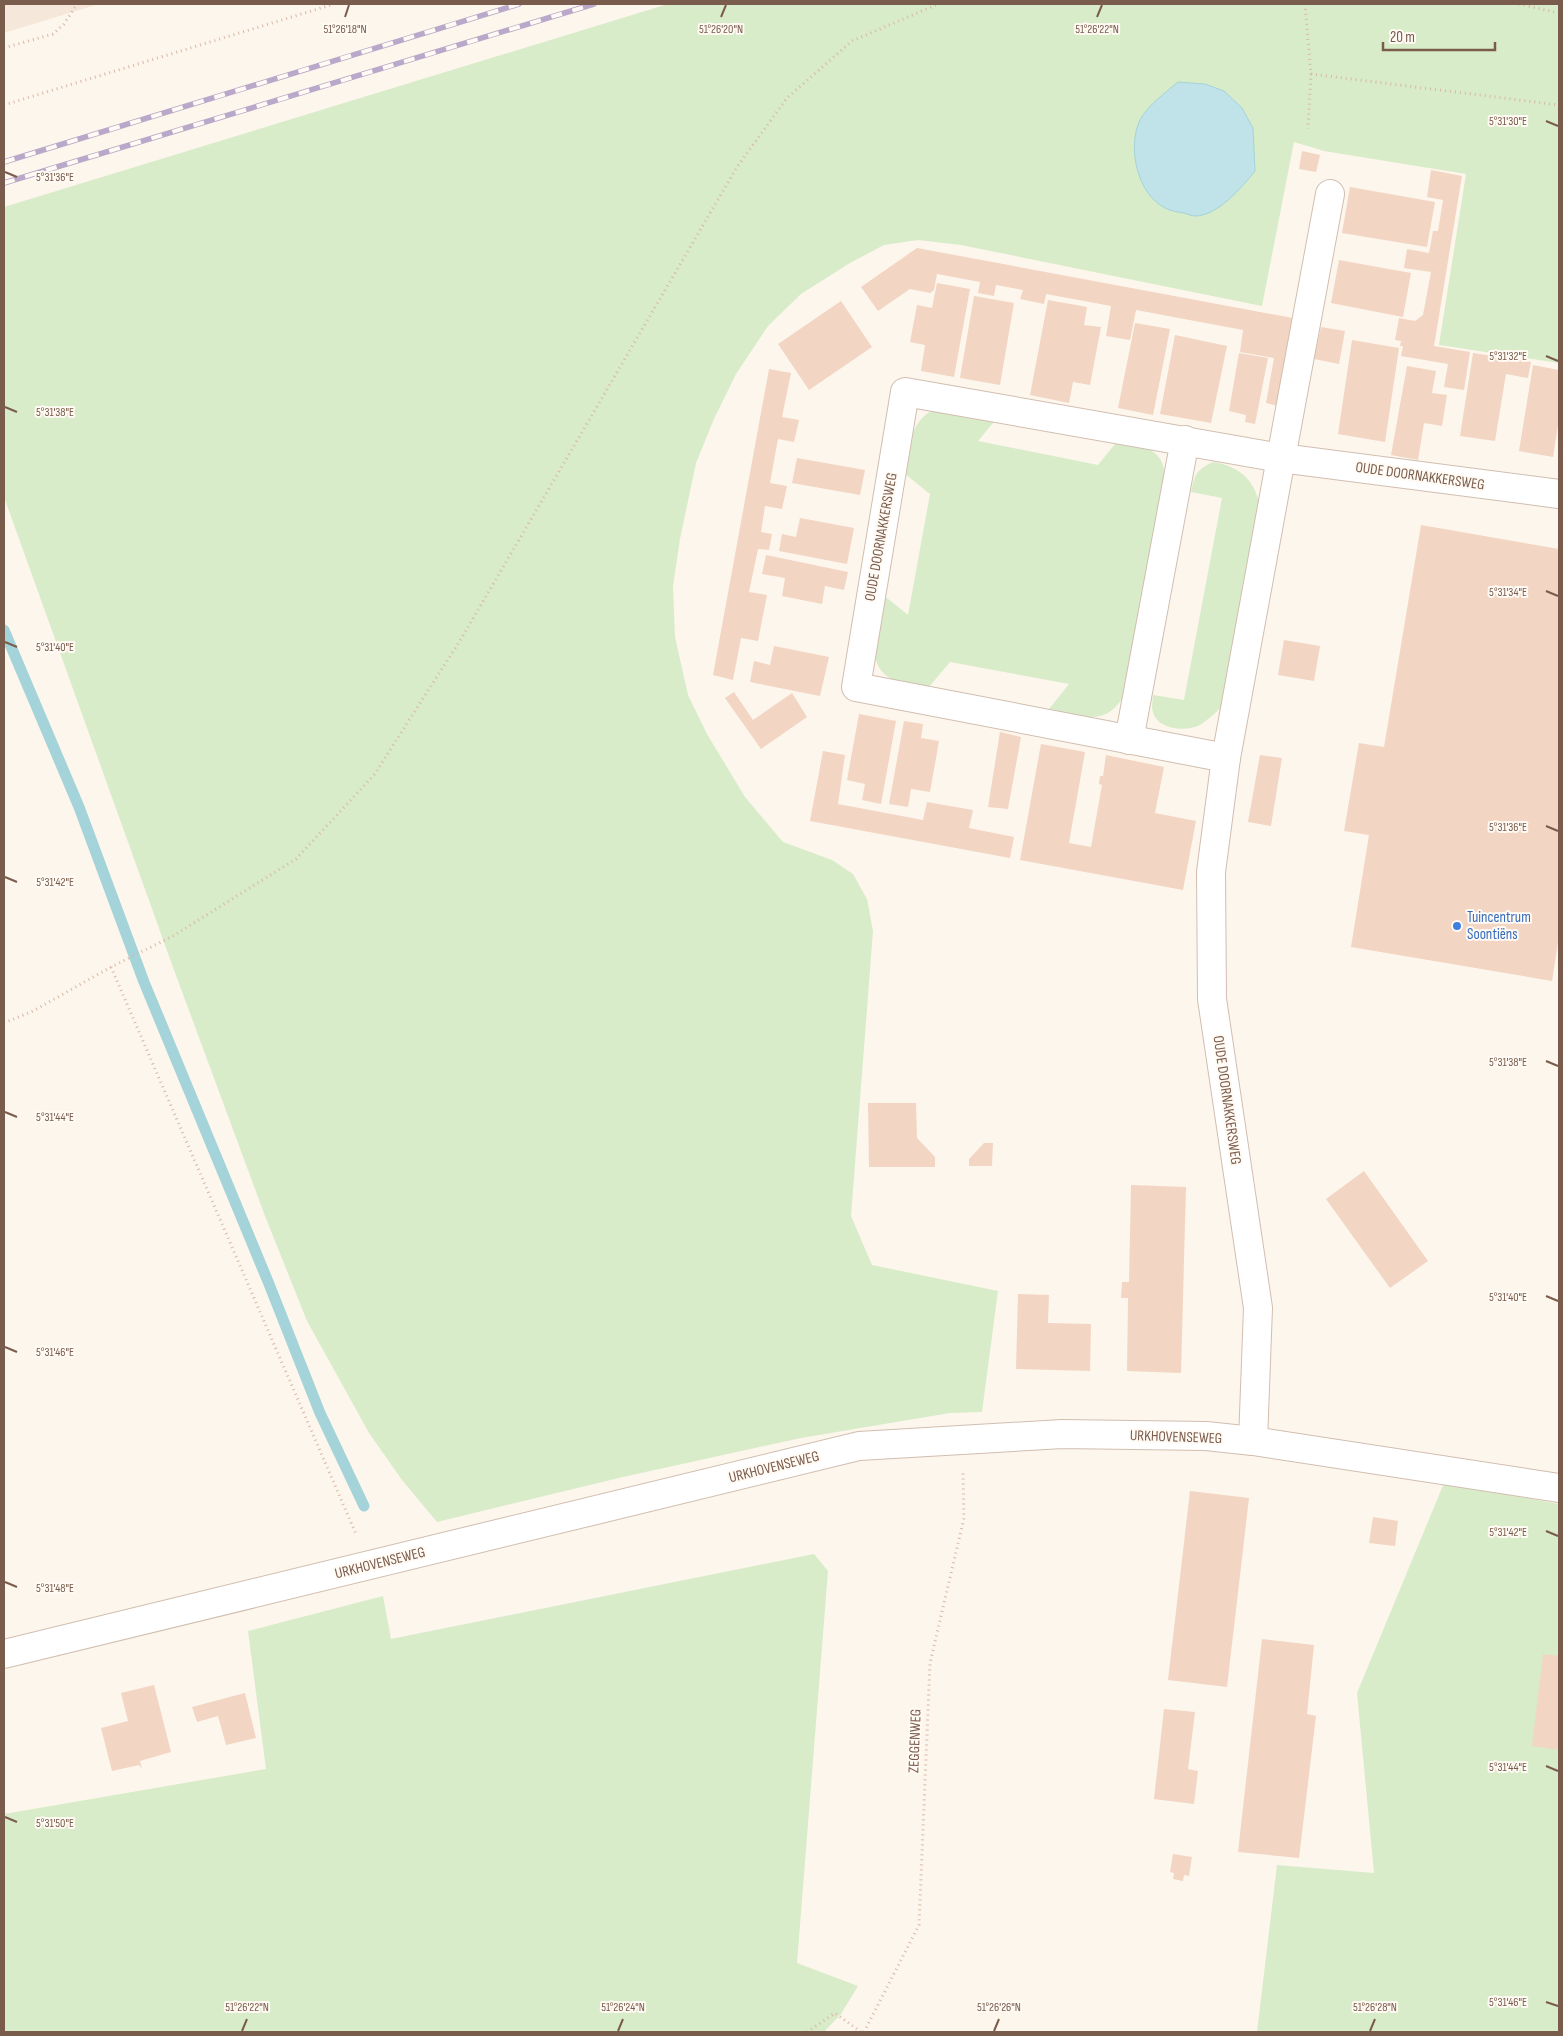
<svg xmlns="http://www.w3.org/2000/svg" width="1563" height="2036" viewBox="0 0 1563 2036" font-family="'Sofia Sans Condensed',sans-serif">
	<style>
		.residential { fill: #f5e8da }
		.green { fill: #d8ecc9 }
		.water { fill: #bfe3e8; stroke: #a5d3da }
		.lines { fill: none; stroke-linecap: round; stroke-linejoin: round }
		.stream { stroke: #a5d3da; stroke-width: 11 }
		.building { fill: #f3d5c3 }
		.minor-casing { stroke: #d1beb0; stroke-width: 30 }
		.path { stroke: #d9b8a5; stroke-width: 3; stroke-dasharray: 1 4; stroke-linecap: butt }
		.minor { stroke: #fff; stroke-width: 28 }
		.rail-casing { stroke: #b9a8c9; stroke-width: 5.5 }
		.rail { stroke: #fffaf3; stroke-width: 4; stroke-dasharray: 11; stroke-linecap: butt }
		.ticks { fill: none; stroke: #7a5c4d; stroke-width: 2 }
		.shop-dot { fill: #3f7fe0; stroke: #fffaf3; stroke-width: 2 }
		.labels { text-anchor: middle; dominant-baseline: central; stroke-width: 4; stroke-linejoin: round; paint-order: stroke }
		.street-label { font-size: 15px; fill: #7a5c4d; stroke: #fffaf3 }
		.shop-label { font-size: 15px; fill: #366cbe; stroke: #fffaf3; text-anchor: start }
		.ticks-label { font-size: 12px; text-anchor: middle; fill: #7a5c4d; stroke: #fffaf3; stroke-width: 4; stroke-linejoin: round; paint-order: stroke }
	</style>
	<rect width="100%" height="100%" fill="#fdf6ec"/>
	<path class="residential" d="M4 4H99L4 33Z"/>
	<g class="green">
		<path d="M668 4H1559V363L1439 345 1466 174 1324 151 1294 142 1262 306 961 245 918 240 884 245 850 263 801 294 768 326 736 374 714 419 696 463 680 539 673 586 675 637 688 695 707 734 745 797 783 842 832 860 853 874 867 899 873 931 851 1216 872 1265 998 1291 982 1412 950 1413 801 1438 623 1477 437 1522 402 1480 369 1433 307 1321 265 1216 174 970 4 497V207Z"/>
		<path d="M932 410 998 417 978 441 1098 465 1119 439C1143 447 1165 448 1165 479L1123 697C1105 728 1079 715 1049 709L1069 684 950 662 929 687C918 685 905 685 894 680 861 666 878 621 882 594L908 615 930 494 905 474C909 448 908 426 932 410Z"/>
		<path d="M1213 462C1243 467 1257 483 1261 512L1224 704C1217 712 1209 719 1200 725 1184 733 1153 729 1152 707 1152 703 1153 699 1153 695L1184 700 1222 498 1191 492C1195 474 1196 470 1213 462Z"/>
		<path d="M1444 1483 1559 1504V2032H1257L1277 1865 1374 1873 1357 1693Z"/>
		<path d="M814 1554 828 1571 797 1963 858 1986 841 2014 824 2032H4V1814L266 1769 248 1631 383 1596 391 1639Z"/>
	</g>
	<path class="water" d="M1178 82 1205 84 1224 91 1242 108 1253 128 1255 171C1242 187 1218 216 1195 216 1192 216 1187 214 1184 213 1178 212 1170 211 1165 208 1137 194 1127 147 1140 120 1148 105 1165 93 1178 82Z"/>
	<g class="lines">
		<path class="stream" d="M4 630 79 807 144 982 269 1284 320 1413 364 1506"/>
	</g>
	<g class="building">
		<path d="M1302 151 1320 155 1316 172 1299 169Z"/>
		<path d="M1431 170 1462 176 1434 346 1470 352 1464 390 1444 387 1448 364 1401 356 1403 346H1400L1401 341 1395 340 1399 318 1415 321 1423 315 1431 272 1404 268 1407 249 1429 253 1433 231H1438L1443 200 1427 197Z"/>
		<path d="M1350 187 1435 202 1427 247 1342 233Z"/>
		<path d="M917 248 1298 319 1279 406 1266 403 1274 358 1240 352 1243 330 1136 310 1130 340 1106 336 1111 306 1046 294 1044 304 1020 299 1023 290 996 285 994 296 978 293 980 282 937 274 934 290 930 293 910 289 878 311 861 287Z"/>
		<path d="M1339 260 1411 273 1403 317 1331 303Z"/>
		<path d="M937 283 970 289 954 377 921 371 925 345 910 342 917 305 932 308Z"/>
		<path d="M974 296 1014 303 1000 385 960 378Z"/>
		<path d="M1048 300 1087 307 1084 325 1101 327 1090 385 1073 382 1069 403 1030 395Z"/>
		<path d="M841 301 872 347 809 390 778 344Z"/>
		<path d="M1135 323 1170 329 1153 415 1118 408Z"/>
		<path d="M1321 327 1345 331 1339 364 1314 359Z"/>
		<path d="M1175 335 1227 346 1211 423 1160 414Z"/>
		<path d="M1352 340 1399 348 1385 442 1338 434Z"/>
		<path d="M1239 353 1268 358 1255 424 1245 422 1246 415 1229 411Z"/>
		<path d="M1473 353 1531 362 1528 378 1506 374 1495 441 1460 436Z"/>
		<path d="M1533 365 1559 370V419L1553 457 1519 451Z"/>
		<path d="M1407 366 1436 371 1432 393 1447 395 1442 426 1424 423 1418 460 1391 455Z"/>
		<path d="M769 369 791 373 782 417 799 420 794 442 778 439 770 483 787 486 782 509 765 506 761 532 772 534 769 550 758 549 749 592 767 595 758 641 741 638 733 680 713 675Z"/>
		<path d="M797 458 865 470 860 495 792 483Z"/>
		<path d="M800 518 854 528 847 564 779 551 782 534 796 537Z"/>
		<path d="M1421 525 1559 549V936L1552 981 1351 947 1369 835 1344 831 1359 743 1384 747Z"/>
		<path d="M766 555 848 572 844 590 825 586 822 604 782 596 785 578 762 574Z"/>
		<path d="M1284 640 1320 646 1314 681 1278 675Z"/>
		<path d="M774 646 829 657 820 696 750 682 754 661 770 665Z"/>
		<path d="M734 692 753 720 792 693 807 717 761 749 725 698Z"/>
		<path d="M859 714 896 721 881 804 862 800 865 784 847 780Z"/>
		<path d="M904 721 923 724 921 738 939 741 930 792 911 789 908 807 889 804Z"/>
		<path d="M1000 732 1021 737 1008 809 988 807Z"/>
		<path d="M1041 744 1085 752 1069 843 1091 847 1102 785 1099 784 1100 776H1103L1106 755 1164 767 1155 813 1196 821 1183 890 1020 860Z"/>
		<path d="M823 751 845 755 838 804 923 820 927 802 973 810 969 828 1014 837 1010 858 810 821Z"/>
		<path d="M1260 755 1282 758 1271 826 1248 822Z"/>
		<path d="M868 1103H916L917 1138 935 1157V1167H869Z"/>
		<path d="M984 1143H993L992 1166H969V1159Z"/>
		<path d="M1364 1171 1428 1261 1390 1288 1326 1199Z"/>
		<path d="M1131 1185 1186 1187 1181 1373 1127 1371 1128 1298H1121L1122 1282H1129Z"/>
		<path d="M1018 1294 1049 1295 1048 1323 1091 1324 1090 1371 1016 1369Z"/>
		<path d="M1190 1491 1249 1498 1227 1687 1168 1680Z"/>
		<path d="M1373 1517 1398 1521 1395 1546 1369 1543Z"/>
		<path d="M1262 1639 1314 1645 1307 1714 1316 1716 1299 1858 1238 1852Z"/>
		<path d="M1543 1654 1559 1656V1750L1532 1746Z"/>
		<path d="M154 1685 171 1752 140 1761 142 1769 139 1765 112 1771 101 1728 128 1721 121 1693Z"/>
		<path d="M245 1693 256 1738 226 1745 218 1716 197 1722 192 1707Z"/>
		<path d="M1164 1709 1195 1712 1188 1769 1198 1771 1194 1804 1154 1799Z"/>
		<path d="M1173 1854 1192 1857 1189 1876 1184 1875 1183 1881 1173 1879 1174 1873 1170 1872Z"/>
	</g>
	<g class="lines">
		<defs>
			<g id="minor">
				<path d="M1129 740 1185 440"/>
				<path d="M1226 758 856 687 905 392 1281 458 1330 194"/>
				<path d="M1253 1441 1258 1308 1212 999 1211 872 1226 758 1281 458 1559 494"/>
				<path d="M4 1654 859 1446 1062 1434 1206 1436 1253 1441 1559 1488"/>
			</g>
		</defs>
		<use href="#minor" class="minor-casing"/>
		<g class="path">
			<path d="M1305 4 1311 74 1308 129"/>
			<path d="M1519 4 1559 13"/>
			<path d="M4 48 53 34 64 24 77 4"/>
			<path d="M1311 74 1559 105"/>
			<path d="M4 105 334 4"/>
			<path d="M111 967 356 1534"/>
			<path d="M4 1023 33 1011 111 967 173 936 296 859 374 775 461 639 737 167 787 98 852 41 938 4"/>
			<path d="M807 2032 835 2013 861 2032"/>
			<path d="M864 2032 919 1925 930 1663 964 1518 963 1473"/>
		</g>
		<use href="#minor" class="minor"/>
		<defs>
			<g id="rail">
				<path d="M4 162 519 4"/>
				<path d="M4 183 594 4"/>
			</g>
		</defs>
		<use href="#rail" class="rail-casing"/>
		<use href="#rail" class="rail"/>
	</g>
	<path class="ticks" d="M345 17 349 5M721 17 726 5M1097 17 1102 5M1546 121 1558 126M5 172 17 177M1546 356 1558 361M5 407 17 412M1546 591 1558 596M5 642 17 647M1546 826 1558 831M5 877 17 882M1546 1061 1558 1066M5 1112 17 1117M1546 1296 1558 1301M5 1347 17 1352M1546 1531 1558 1536M5 1582 17 1587M1546 1766 1558 1771M5 1817 17 1822M1546 2002 1558 2006M242 2031 247 2019M618 2031 623 2019M994 2031 999 2019M1370 2031 1375 2019"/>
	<circle class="shop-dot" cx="1457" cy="926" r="5"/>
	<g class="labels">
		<g class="street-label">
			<text transform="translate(1420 476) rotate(8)">OUDE DOORNAKKERSWEG</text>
			<text transform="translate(881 537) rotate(-80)">OUDE DOORNAKKERSWEG</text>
			<text transform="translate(1227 1100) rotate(82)">OUDE DOORNAKKERSWEG</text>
			<text transform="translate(1176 1437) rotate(2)">URKHOVENSEWEG</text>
			<text transform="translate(774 1467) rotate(-14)">URKHOVENSEWEG</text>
			<text transform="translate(380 1563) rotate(-14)">URKHOVENSEWEG</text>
			<text transform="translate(915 1741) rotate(-88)">ZEGGENWEG</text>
		</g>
		<g class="shop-label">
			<text x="1467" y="917">Tuincentrum<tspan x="1467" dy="17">Soontiëns</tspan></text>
		</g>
	</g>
	<g class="ticks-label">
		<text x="345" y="33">51°26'18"N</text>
		<text x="721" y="33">51°26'20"N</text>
		<text x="1097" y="33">51°26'22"N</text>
		<text x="1508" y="125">5°31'30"E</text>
		<text x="55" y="181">5°31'36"E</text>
		<text x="1508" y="360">5°31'32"E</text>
		<text x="55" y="416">5°31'38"E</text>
		<text x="1508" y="596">5°31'34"E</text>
		<text x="55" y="651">5°31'40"E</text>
		<text x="1508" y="831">5°31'36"E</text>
		<text x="55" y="886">5°31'42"E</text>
		<text x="1508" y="1066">5°31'38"E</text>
		<text x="55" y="1121">5°31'44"E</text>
		<text x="1508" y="1301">5°31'40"E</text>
		<text x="55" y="1356">5°31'46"E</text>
		<text x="1508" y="1536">5°31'42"E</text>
		<text x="55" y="1592">5°31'48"E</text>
		<text x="1508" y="1771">5°31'44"E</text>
		<text x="55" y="1827">5°31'50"E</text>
		<text x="1508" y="2006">5°31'46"E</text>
		<text x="247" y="2011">51°26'22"N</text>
		<text x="623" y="2011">51°26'24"N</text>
		<text x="999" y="2011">51°26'26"N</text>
		<text x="1375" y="2011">51°26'28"N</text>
	</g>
	<rect width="1563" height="2036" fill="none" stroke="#7a5c4d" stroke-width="10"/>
	<path d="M1383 42v8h112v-8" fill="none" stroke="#7a5c4d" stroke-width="2.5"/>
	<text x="1390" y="42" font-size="15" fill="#7a5c4d" stroke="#fffaf3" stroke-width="4" paint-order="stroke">20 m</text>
</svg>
